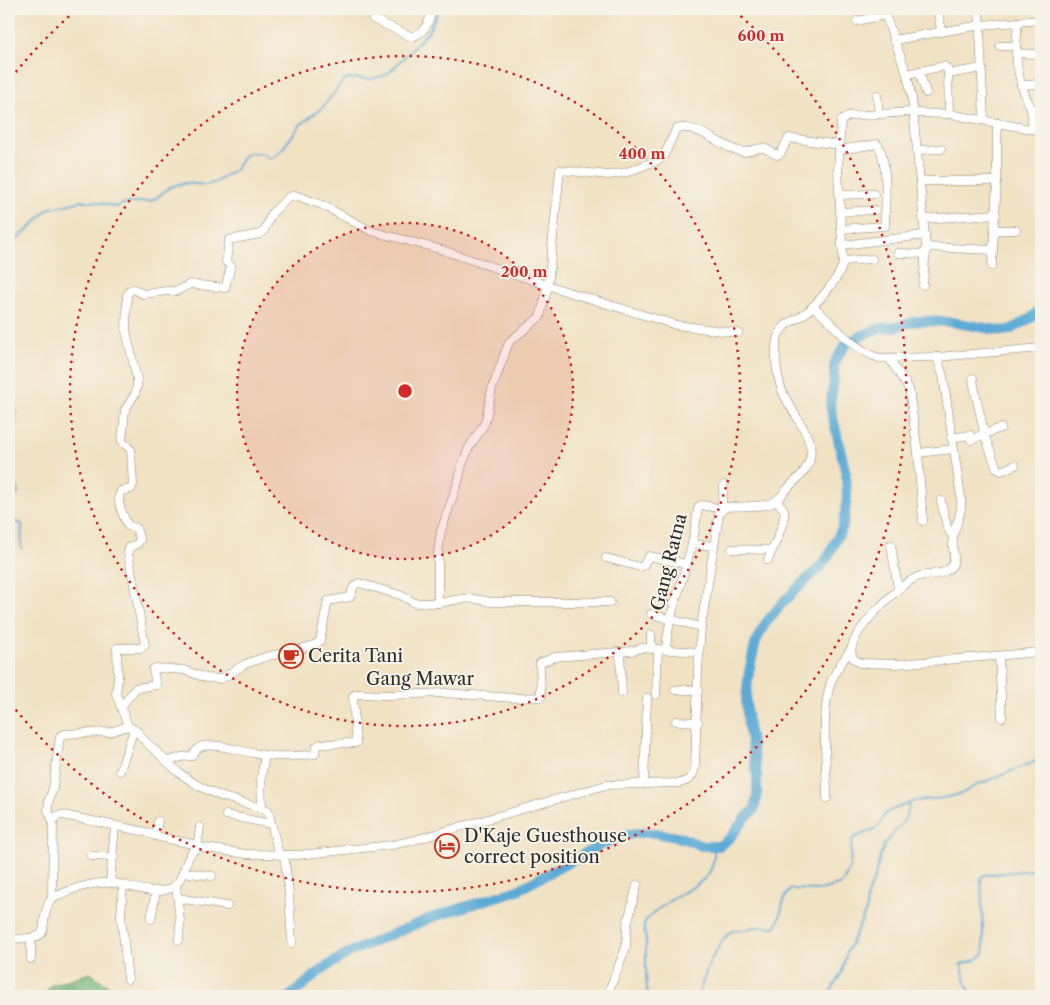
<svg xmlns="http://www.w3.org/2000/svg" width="1050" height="1005" viewBox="0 0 1050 1005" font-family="'Libre Caslon Text',serif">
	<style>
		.forest { fill: url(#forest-crowns); stroke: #507254 }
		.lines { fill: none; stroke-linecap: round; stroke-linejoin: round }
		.stream { stroke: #5caad5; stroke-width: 2 }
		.river { stroke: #5caad5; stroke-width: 10 }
		.minor-casing { stroke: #8e8678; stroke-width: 9 }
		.minor { stroke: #fff; stroke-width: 8 }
		.ring { fill: none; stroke: #d62828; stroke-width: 2.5; stroke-dasharray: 2.5 5 }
		.labels { text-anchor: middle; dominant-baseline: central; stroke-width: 4; stroke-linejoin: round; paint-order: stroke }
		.street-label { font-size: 18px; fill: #2b2b2b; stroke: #f7f3e8 }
		.poi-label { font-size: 18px; fill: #2b2b2b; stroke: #f7f3e8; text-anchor: start }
		.centre { fill: #d62828; stroke: #f7f3e8; stroke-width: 2.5 }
		.ring-label { font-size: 15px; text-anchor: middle; font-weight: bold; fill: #d62828; stroke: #f7f3e8; stroke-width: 4; stroke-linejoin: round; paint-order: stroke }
	</style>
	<defs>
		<pattern id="forest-crowns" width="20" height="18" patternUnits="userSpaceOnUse" patternTransform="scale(1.25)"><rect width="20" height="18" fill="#74b87c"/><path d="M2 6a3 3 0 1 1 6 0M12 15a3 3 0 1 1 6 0" fill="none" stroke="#5f9666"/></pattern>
	</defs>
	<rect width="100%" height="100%" fill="#f7f3e8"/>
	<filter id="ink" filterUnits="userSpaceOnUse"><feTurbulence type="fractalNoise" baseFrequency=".02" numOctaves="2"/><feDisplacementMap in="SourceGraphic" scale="10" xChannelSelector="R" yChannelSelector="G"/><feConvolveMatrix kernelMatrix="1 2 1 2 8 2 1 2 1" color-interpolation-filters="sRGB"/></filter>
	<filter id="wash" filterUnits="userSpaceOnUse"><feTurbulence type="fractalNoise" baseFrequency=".0096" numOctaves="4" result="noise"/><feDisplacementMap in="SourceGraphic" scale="20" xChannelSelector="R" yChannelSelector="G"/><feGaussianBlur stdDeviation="1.12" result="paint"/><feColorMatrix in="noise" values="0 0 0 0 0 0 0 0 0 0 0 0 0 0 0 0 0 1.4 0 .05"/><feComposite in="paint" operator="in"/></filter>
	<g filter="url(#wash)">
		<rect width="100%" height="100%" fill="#f1e2c4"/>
		<path class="forest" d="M90 973 110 987V996H43L51 985Z"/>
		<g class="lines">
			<g class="stream">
				<path d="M9 246 29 229 48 209 82 201 97 202 117 207 122 204 150 201 155 199 170 187 176 185 186 183 205 185 214 183 235 170 244 156 249 153H261L271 159 281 151 300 125 323 107 344 80 349 78 371 79 383 76 390 72 428 32 439 9"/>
				<path d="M9 387 16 414V423L9 431"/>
				<path d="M9 454 10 455 9 470"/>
				<path d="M9 474 18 489V493L9 505"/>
				<path d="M9 520 22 524 21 549"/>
				<path d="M648 996C645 978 646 961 646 943 646 935 641 927 646 920 654 913 662 905 671 900 696 884 717 881 714 846"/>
				<path d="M698 996 710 961 723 940 728 934 734 930H746L753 927H775C784 916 779 900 791 889L820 890 842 884 850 868 852 839 878 827 885 814 889 811 915 801 943 798 961 794 977 785 1041 759"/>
				<path d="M828 996 842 972 847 952 866 911 867 895 875 877 880 856 885 844 905 819 909 808 907 804"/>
				<path d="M973 996 967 986 961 964 976 960 984 954 981 879 984 875 1041 869"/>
			</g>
			<path class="river" d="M290 996 324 968 348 953 433 917 518 890 599 846 617 838 636 833H655L682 838 702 846H719L730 838 745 818 754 810 757 797V776L748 725 746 700 749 671 756 641 765 624 785 600 822 565 829 555 843 526 847 498 846 474 830 405 834 381V366L836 360 846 344 856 338 880 328 896 327 916 321 952 322 1002 331 1010 330 1031 318 1041 308"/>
		</g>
	</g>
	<g filter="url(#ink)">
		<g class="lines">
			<defs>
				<g id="minor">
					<path d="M883 9 907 74 912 98 926 247 923 285"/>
					<path d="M938 9 941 31"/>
					<path d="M979 9 984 120"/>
					<path d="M373 19 412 37C425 33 430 21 432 9"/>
					<path d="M857 21 885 15"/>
					<path d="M1018 22 1016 46 1017 64 1021 85 1031 109 1033 129"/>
					<path d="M894 40 981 25 1041 20"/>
					<path d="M1000 46H1016"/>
					<path d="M1016 53 1034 54"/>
					<path d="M919 71 926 93"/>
					<path d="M907 74 944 66 947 68 948 74"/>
					<path d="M1021 85 1041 84"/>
					<path d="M877 95 879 114"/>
					<path d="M1031 109H1041"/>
					<path d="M912 113 949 114 1041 131"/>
					<path d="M949 114 948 74 982 68"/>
					<path d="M839 150 877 144C889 160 885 205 885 226L841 229"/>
					<path d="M918 150 941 149"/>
					<path d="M920 181H997"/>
					<path d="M839 195 874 194"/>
					<path d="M840 212 875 210"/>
					<path d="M924 219 996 214"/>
					<path d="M995 230H1016"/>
					<path d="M842 245 925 235"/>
					<path d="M926 247 993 250"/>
					<path d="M898 253 926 254"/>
					<path d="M843 261 872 259"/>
					<path d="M992 266 997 181V123"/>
					<path d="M813 306C833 324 854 350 879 358L937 357 943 376 961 497C963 516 955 522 953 538 951 547 958 561 950 568 943 576 927 573 917 577 898 586 857 626 852 647 851 651 851 654 853 658L860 663 897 664 1041 652"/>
					<path d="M937 357 1041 348"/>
					<path d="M889 358 909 389 918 453 923 521"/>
					<path d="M1001 428 984 434 997 469 1001 471 1015 465"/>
					<path d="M951 438 970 435 971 440 984 434C981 415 975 397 973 378"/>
					<path d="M918 453 953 449"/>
					<path d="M941 501 947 527 953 538"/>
					<path d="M721 509 724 485"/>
					<path d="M692 544 714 546"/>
					<path d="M891 545 898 589"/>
					<path d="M732 549 772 550"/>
					<path d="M606 558 640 567 643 566 649 556 686 564"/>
					<path d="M768 560C772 550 787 520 784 510 783 507 778 503 776 500"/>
					<path d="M438 603C462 599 466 596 490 602H610"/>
					<path d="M651 614 701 627"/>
					<path d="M651 649V635"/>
					<path d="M666 650C668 614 684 579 692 544 695 532 696 520 698 509L699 506 702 505 723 509"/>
					<path d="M620 652 622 693"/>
					<path d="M999 656 1002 718"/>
					<path d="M675 690H698"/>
					<path d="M656 695 658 650"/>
					<path d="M121 707 136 688 156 685 153 669 155 668 184 670 206 678 221 679 245 664 268 656 291 652 314 645 320 641 328 601 350 597C353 591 352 585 359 583L400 595 415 603H438V552L441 531 459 479 462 465 469 448 485 423 492 389 509 342 540 317 548 286 560 170 609 175 627 172 661 159 664 156 676 129C697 121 723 150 744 152 751 152 757 147 763 148 768 149 772 153 777 155L780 154 789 138 839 145"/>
					<path d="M676 721 698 722"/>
					<path d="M168 761 181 757 192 756C195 752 197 747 203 746 219 743 237 751 253 753 272 757 295 757 315 754L316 747 320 744 356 743 353 696 356 694 387 695 445 693 514 698 541 697 540 663 555 657 632 651 642 648 699 652"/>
					<path d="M120 771 134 729"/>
					<path d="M644 784 647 698"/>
					<path d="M827 798C827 763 820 713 831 682 835 670 844 659 851 649"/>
					<path d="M262 808 261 778 265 755"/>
					<path d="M226 815 271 824"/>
					<path d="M53 822 57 816 63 815 146 832 155 836 197 845"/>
					<path d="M155 836 158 821"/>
					<path d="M197 848 200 827"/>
					<path d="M279 855 268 810 220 796 197 785 178 772 143 739 137 731 128 726 116 694 118 678 117 648H141L145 645 128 553 129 548 138 543 140 540 136 528 128 526C124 517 115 501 121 491L131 489 133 485 131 450 122 441 125 410 135 394 137 386V379L126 331 127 295 130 290 134 289 143 294 167 291H177L190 284 225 288 231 266 226 262 229 240 260 234 264 231 272 213 289 197 295 195 322 205 371 231 439 249 568 292 676 325 738 333"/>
					<path d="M284 855 289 894 292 943"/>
					<path d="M91 856 114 857"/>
					<path d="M183 872 212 876"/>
					<path d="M110 883 115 826"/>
					<path d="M123 885 121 916 128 979"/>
					<path d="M176 885 180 921 179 940"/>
					<path d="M52 898 53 822 48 810 49 800 53 788 60 736 64 734 110 732 128 726"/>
					<path d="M178 898 227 906"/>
					<path d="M151 919 156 891"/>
					<path d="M9 939C59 938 35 933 50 900 64 890 96 881 113 883 130 885 152 896 169 889 187 883 182 854 199 847L247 854 298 855 392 845 411 841 606 785 679 783C689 781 693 777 695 768L698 670 701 627 719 515 723 509 727 507C739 506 767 508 776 501 783 495 788 487 794 482 830 452 799 426 784 395 777 381 773 351 778 336 783 323 793 322 803 315 815 306 843 275 843 261L838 171 841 121 848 116 912 112"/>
					<path d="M31 939V959"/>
					<path d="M609 996 610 988 626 947 627 925 637 885"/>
				</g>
			</defs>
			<use href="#minor" class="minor-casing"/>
			<use href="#minor" class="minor"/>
		</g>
	</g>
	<circle cx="405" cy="391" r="168" fill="#d62828" fill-opacity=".12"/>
	<g class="ring">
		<circle cx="405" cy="391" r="168"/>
		<circle cx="405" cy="391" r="335"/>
		<path d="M11 78A503 503 0 0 1 75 11M735 11A503 503 0 1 1 11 704"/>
	</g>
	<defs>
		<symbol id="cafe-ring" viewBox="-11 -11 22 22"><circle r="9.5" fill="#f7f3e8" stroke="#c8321e" stroke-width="1.5"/><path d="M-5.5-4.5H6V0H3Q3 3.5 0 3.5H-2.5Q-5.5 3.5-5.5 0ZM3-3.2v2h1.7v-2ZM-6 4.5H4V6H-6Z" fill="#c8321e"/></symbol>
		<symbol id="hotel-ring" viewBox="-11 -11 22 22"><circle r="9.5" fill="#f7f3e8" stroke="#c8321e" stroke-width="1.5"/><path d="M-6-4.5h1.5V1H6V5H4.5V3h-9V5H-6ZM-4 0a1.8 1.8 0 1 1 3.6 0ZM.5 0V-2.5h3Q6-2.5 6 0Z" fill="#c8321e"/></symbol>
	</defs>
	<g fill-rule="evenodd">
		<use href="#cafe-ring" x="277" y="642" width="28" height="28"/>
		<use href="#hotel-ring" x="433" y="832" width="28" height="28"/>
	</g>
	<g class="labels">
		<g class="street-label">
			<text transform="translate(669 562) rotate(-76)">Gang Ratna</text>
			<text x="420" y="679">Gang Mawar</text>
		</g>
		<g class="poi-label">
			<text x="308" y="656">Cerita Tani</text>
			<text x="464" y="836">D'Kaje Guesthouse<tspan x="464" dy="21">correct position</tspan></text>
		</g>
	</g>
	<circle cx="405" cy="391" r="8" class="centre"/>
	<g class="ring-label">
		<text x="761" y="41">600 m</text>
		<text x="642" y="159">400 m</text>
		<text x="524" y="277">200 m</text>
	</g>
	<rect width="1050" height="1005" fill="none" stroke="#f7f3e8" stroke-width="30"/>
</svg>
